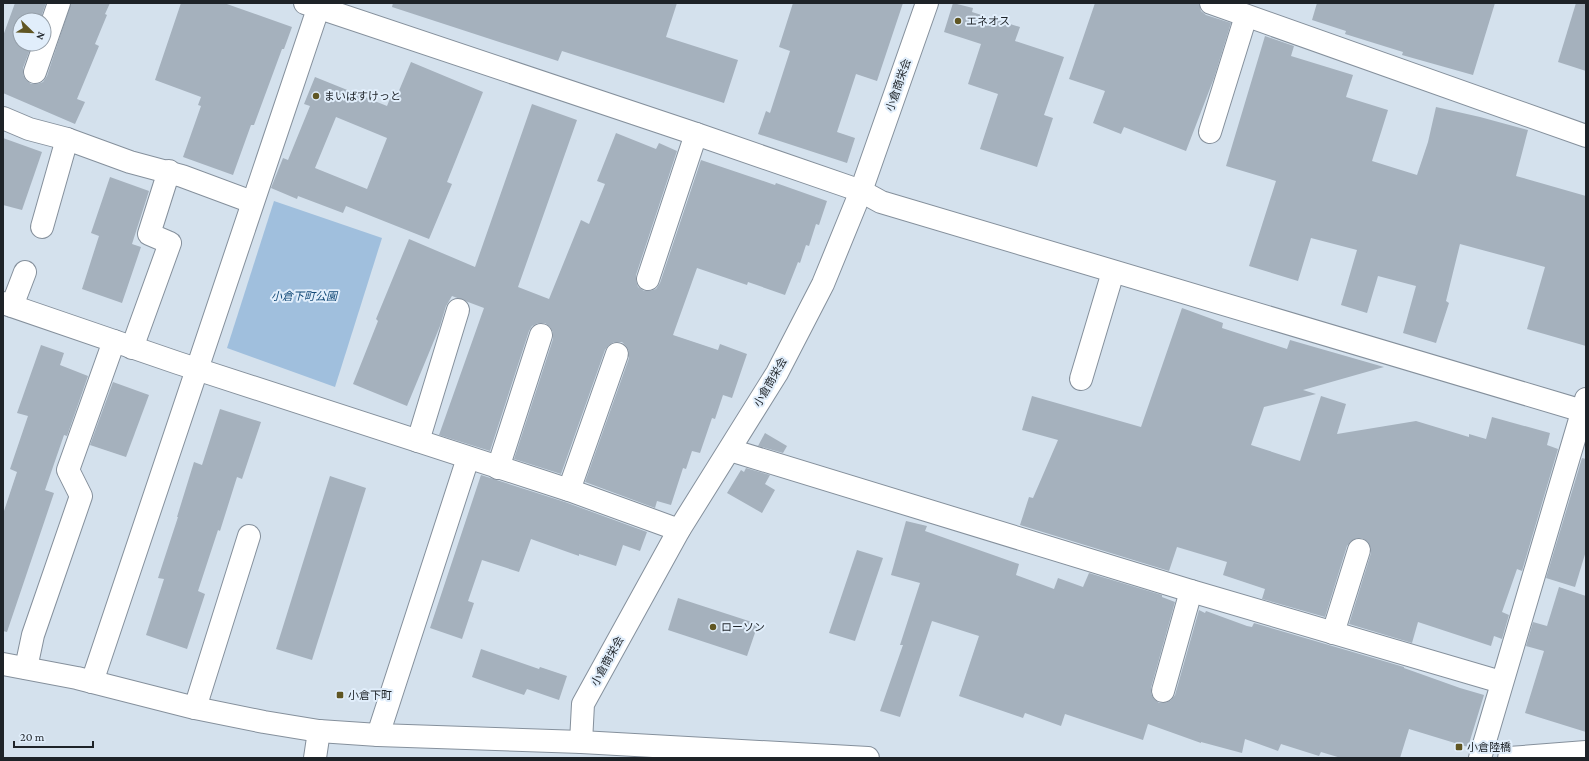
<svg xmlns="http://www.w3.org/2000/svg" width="1589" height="761" viewBox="0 0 1589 761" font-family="'Crimson Pro','Noto Sans JP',serif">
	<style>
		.green { fill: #a0bfdd }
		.building { fill: #a5b1bd; fill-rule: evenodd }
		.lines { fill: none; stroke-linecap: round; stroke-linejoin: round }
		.minor-casing { stroke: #85909c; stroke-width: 24 }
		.minor { stroke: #fff; stroke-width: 22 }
		.poi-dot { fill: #605623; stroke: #e1eefb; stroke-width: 1.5 }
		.labels { text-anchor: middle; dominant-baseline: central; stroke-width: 4; stroke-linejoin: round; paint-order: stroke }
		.poi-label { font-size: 11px; fill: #1e2328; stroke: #e1eefb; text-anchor: start }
		.street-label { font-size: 11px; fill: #1e2328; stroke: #e1eefb }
		.park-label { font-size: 11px; font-style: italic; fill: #114876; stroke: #e1eefb }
	</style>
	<rect width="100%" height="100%" fill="#d4e1ed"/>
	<path class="green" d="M274 201 382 238 335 387 227 348Z"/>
	<g class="building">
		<path d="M15 3H46L40 20H20V44H32L23 68V75L26 80 31 84H37L43 82 47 76 71 3H110L105 14 107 15 95 44 99 46 77 99 85 102 75 124 3 93V36Z"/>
		<path d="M181 3H224L292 27 284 49H282L254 125H251L233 175 183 157 201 106 198 105 201 97 155 80Z"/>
		<path d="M393 3H677L666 37 738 60 724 103 562 51 558 61 392 7Z"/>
		<path d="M793 3H903L877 81 856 74 837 132 855 138 847 163 758 134 766 111 770 113 790 51 779 47Z"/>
		<path d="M953 3 973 8 972 12 1020 27 1015 41 1064 57 1044 115 1053 118 1037 167 980 149 998 94 968 84 981 44 944 32Z"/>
		<path d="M1095 3H1199L1201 11 1206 15 1231 23 1214 78 1186 151 1124 127 1121 134 1093 123 1105 91 1069 79Z"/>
		<path d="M1317 3H1495L1473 75 1402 55 1403 52 1345 34 1346 31 1312 20Z"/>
		<path d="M1576 3H1586V71L1558 62Z"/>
		<path d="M1265 36 1294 46 1291 56 1353 75 1346 97 1388 110 1372 161 1417 175 1428 142 1436 107 1480 117 1528 130 1516 176 1586 196V346L1527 329 1545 267 1460 244 1446 301 1449 303 1436 343 1403 333 1416 286 1378 276 1367 313 1341 305 1357 250 1311 238 1298 281 1249 266 1276 181 1226 166Z"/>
		<path d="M411 62 483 92 447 182 452 184 429 239 346 206 343 213 298 196 297 199 271 188 283 158 288 160 310 106 304 104 315 77 387 106 393 91 398 93ZM336 117 387 138 367 189 315 168Z"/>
		<path d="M532 104 577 120 518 287 549 299 581 220 589 224 605 184 597 181 616 133 656 149 659 143 677 151 636 275V281L638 287 644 291H650L656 289 660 283 701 160 775 185 776 183 827 201 819 225 816 224 809 246 806 245 800 263 798 262 785 295 748 282 747 285 697 268 673 335 718 350 720 344 747 354 732 398 723 395 715 419 712 418 700 453 692 451 686 469 683 468 671 505 657 501 655 508 585 482 629 358V351L626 346 622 342H614L609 345 605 350 561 474 514 459 553 339V332L550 327 545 323H538L532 326 529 331 490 451 439 435 484 308 452 296 446 306 440 326 407 406 353 384 378 321 376 319 409 239 475 267Z"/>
		<path d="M3 138 42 152 22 210 3 205Z"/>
		<path d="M110 177 149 191 132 244 141 247 122 303 82 289 99 236 91 233Z"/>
		<path d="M1182 308 1223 323 1222 328 1287 349 1290 340 1384 367 1303 390 1316 394 1264 407 1251 445 1300 461 1321 396 1346 404 1337 434 1416 421 1469 437V434L1486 439 1492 417 1550 433 1547 445 1558 449 1522 571 1517 569 1502 612 1509 615 1502 639 1494 636 1491 646 1418 622 1412 643 1349 624 1371 553V548L1368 542 1362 538H1357L1351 541 1347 546 1325 617 1262 599 1265 589 1223 575 1227 562 1177 547 1169 571 1020 525 1029 497 1033 498 1058 440 1022 430 1032 396 1141 427Z"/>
		<path d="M41 345 64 353 60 365 88 376 67 436 64 435 45 490 54 493 7 632 3 631V514L17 472 10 469 28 416 17 413Z"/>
		<path d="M113 382 149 395 126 457 90 445Z"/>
		<path d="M220 409 261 422 242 479 237 477 220 531 218 530 198 591 205 594 187 649 146 635 164 579 158 578 178 517H177L194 462 202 465Z"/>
		<path d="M765 433 787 446 783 453 758 446Z"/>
		<path d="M1582 458 1586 459V551L1575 587 1546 578Z"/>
		<path d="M746 468 770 475 765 484 775 490 762 513 727 493 741 470 744 472Z"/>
		<path d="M481 475 565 502 647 532 640 551 623 545 616 566 579 554V556L531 539 519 572 482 560 468 601 474 603 462 639 430 628Z"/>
		<path d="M330 476 366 488 312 660 276 649Z"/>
		<path d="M906 521 927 526 925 531 1019 564 1016 575 1054 589 1058 578 1083 587 1089 573 1162 595V597L1175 602 1151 688V694L1154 699 1159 703H1166L1171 700 1175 695 1199 610 1205 613 1206 611 1247 626 1252 627 1254 623 1404 667V668L1460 688 1484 695 1468 747 1409 729 1400 758H1341L1321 752 1319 756 1281 744 1278 751 1245 739 1242 753 1201 742V743L1148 724 1143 740 1065 714 1061 726 1025 713 1023 718 959 696 979 636 932 621 900 717 880 711 903 645H900L920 583 891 575Z"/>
		<path d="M857 550 883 558 855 641 829 633Z"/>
		<path d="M1559 587 1586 596V732L1525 713 1544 651 1526 646 1533 622 1547 626Z"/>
		<path d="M678 598 758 624 747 656 668 630Z"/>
		<path d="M481 649 539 669 540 667 567 676 559 700 527 689 524 695 472 677Z"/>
	</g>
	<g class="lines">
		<defs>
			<g id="minor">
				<path d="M305 3 696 134 861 191 881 202 1586 412"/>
				<path d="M1211 3 1586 136"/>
				<path d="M35 72 59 3"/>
				<path d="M3 118 29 129 67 139 130 162 182 176 252 202"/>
				<path d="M1210 132 1246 16"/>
				<path d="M42 227 67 139"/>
				<path d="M648 279 696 134"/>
				<path d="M3 303 178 363 569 490 679 530"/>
				<path d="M12 306 25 272"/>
				<path d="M132 348 170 243 149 234 169 171"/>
				<path d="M1081 379 1113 272"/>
				<path d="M418 441 458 310"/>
				<path d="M730 450 1191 591 1501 682"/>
				<path d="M498 468 541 335"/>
				<path d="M569 490 617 354"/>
				<path d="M1333 633 1359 550"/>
				<path d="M3 664 77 678 195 708 264 722 319 731 378 735 581 742 868 758"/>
				<path d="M26 668 33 635 81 496 68 470 114 341"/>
				<path d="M92 682 320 3"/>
				<path d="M1163 691 1191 591"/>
				<path d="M195 708 249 536"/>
				<path d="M378 735 468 458"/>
				<path d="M581 742 583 704 679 530 777 373 823 284 861 191 927 3"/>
				<path d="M315 758 319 731"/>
				<path d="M1480 758 1586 399"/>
				<path d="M1509 758 1586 752"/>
			</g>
		</defs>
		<use href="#minor" class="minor-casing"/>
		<use href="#minor" class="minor"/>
	</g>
	<g class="poi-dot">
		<circle cx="958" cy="21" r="4"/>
		<circle cx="316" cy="96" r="4"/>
		<circle cx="713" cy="627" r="4"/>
		<rect x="336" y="691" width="8" height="8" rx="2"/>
		<rect x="1455" y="743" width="8" height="8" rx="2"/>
	</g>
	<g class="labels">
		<g class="poi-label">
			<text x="966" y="21">エネオス</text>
			<text x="324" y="96">まいばすけっと</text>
			<text x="721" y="627">ローソン</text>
			<text x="348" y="695">小倉下町</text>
			<text x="1467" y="747">小倉陸橋</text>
		</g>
		<g class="street-label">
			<text transform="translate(898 85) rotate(-71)">小倉商栄会</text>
			<text transform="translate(770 382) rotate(-60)">小倉商栄会</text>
			<text transform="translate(607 661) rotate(-61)">小倉商栄会</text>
		</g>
		<g class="park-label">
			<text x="304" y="296">小倉下町公園</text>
		</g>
	</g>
	<rect width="1589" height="761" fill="none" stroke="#1e2328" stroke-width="8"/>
	<g transform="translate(32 32) rotate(113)"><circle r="19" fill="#e1eefb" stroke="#939da7"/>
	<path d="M0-3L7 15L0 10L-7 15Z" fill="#605623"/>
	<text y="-6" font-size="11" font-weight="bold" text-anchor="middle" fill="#1e2328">N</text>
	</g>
	<path d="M14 741v6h79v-6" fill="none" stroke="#1e2328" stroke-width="2"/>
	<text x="20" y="741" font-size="12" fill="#1e2328" stroke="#e1eefb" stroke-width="3" paint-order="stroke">20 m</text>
</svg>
